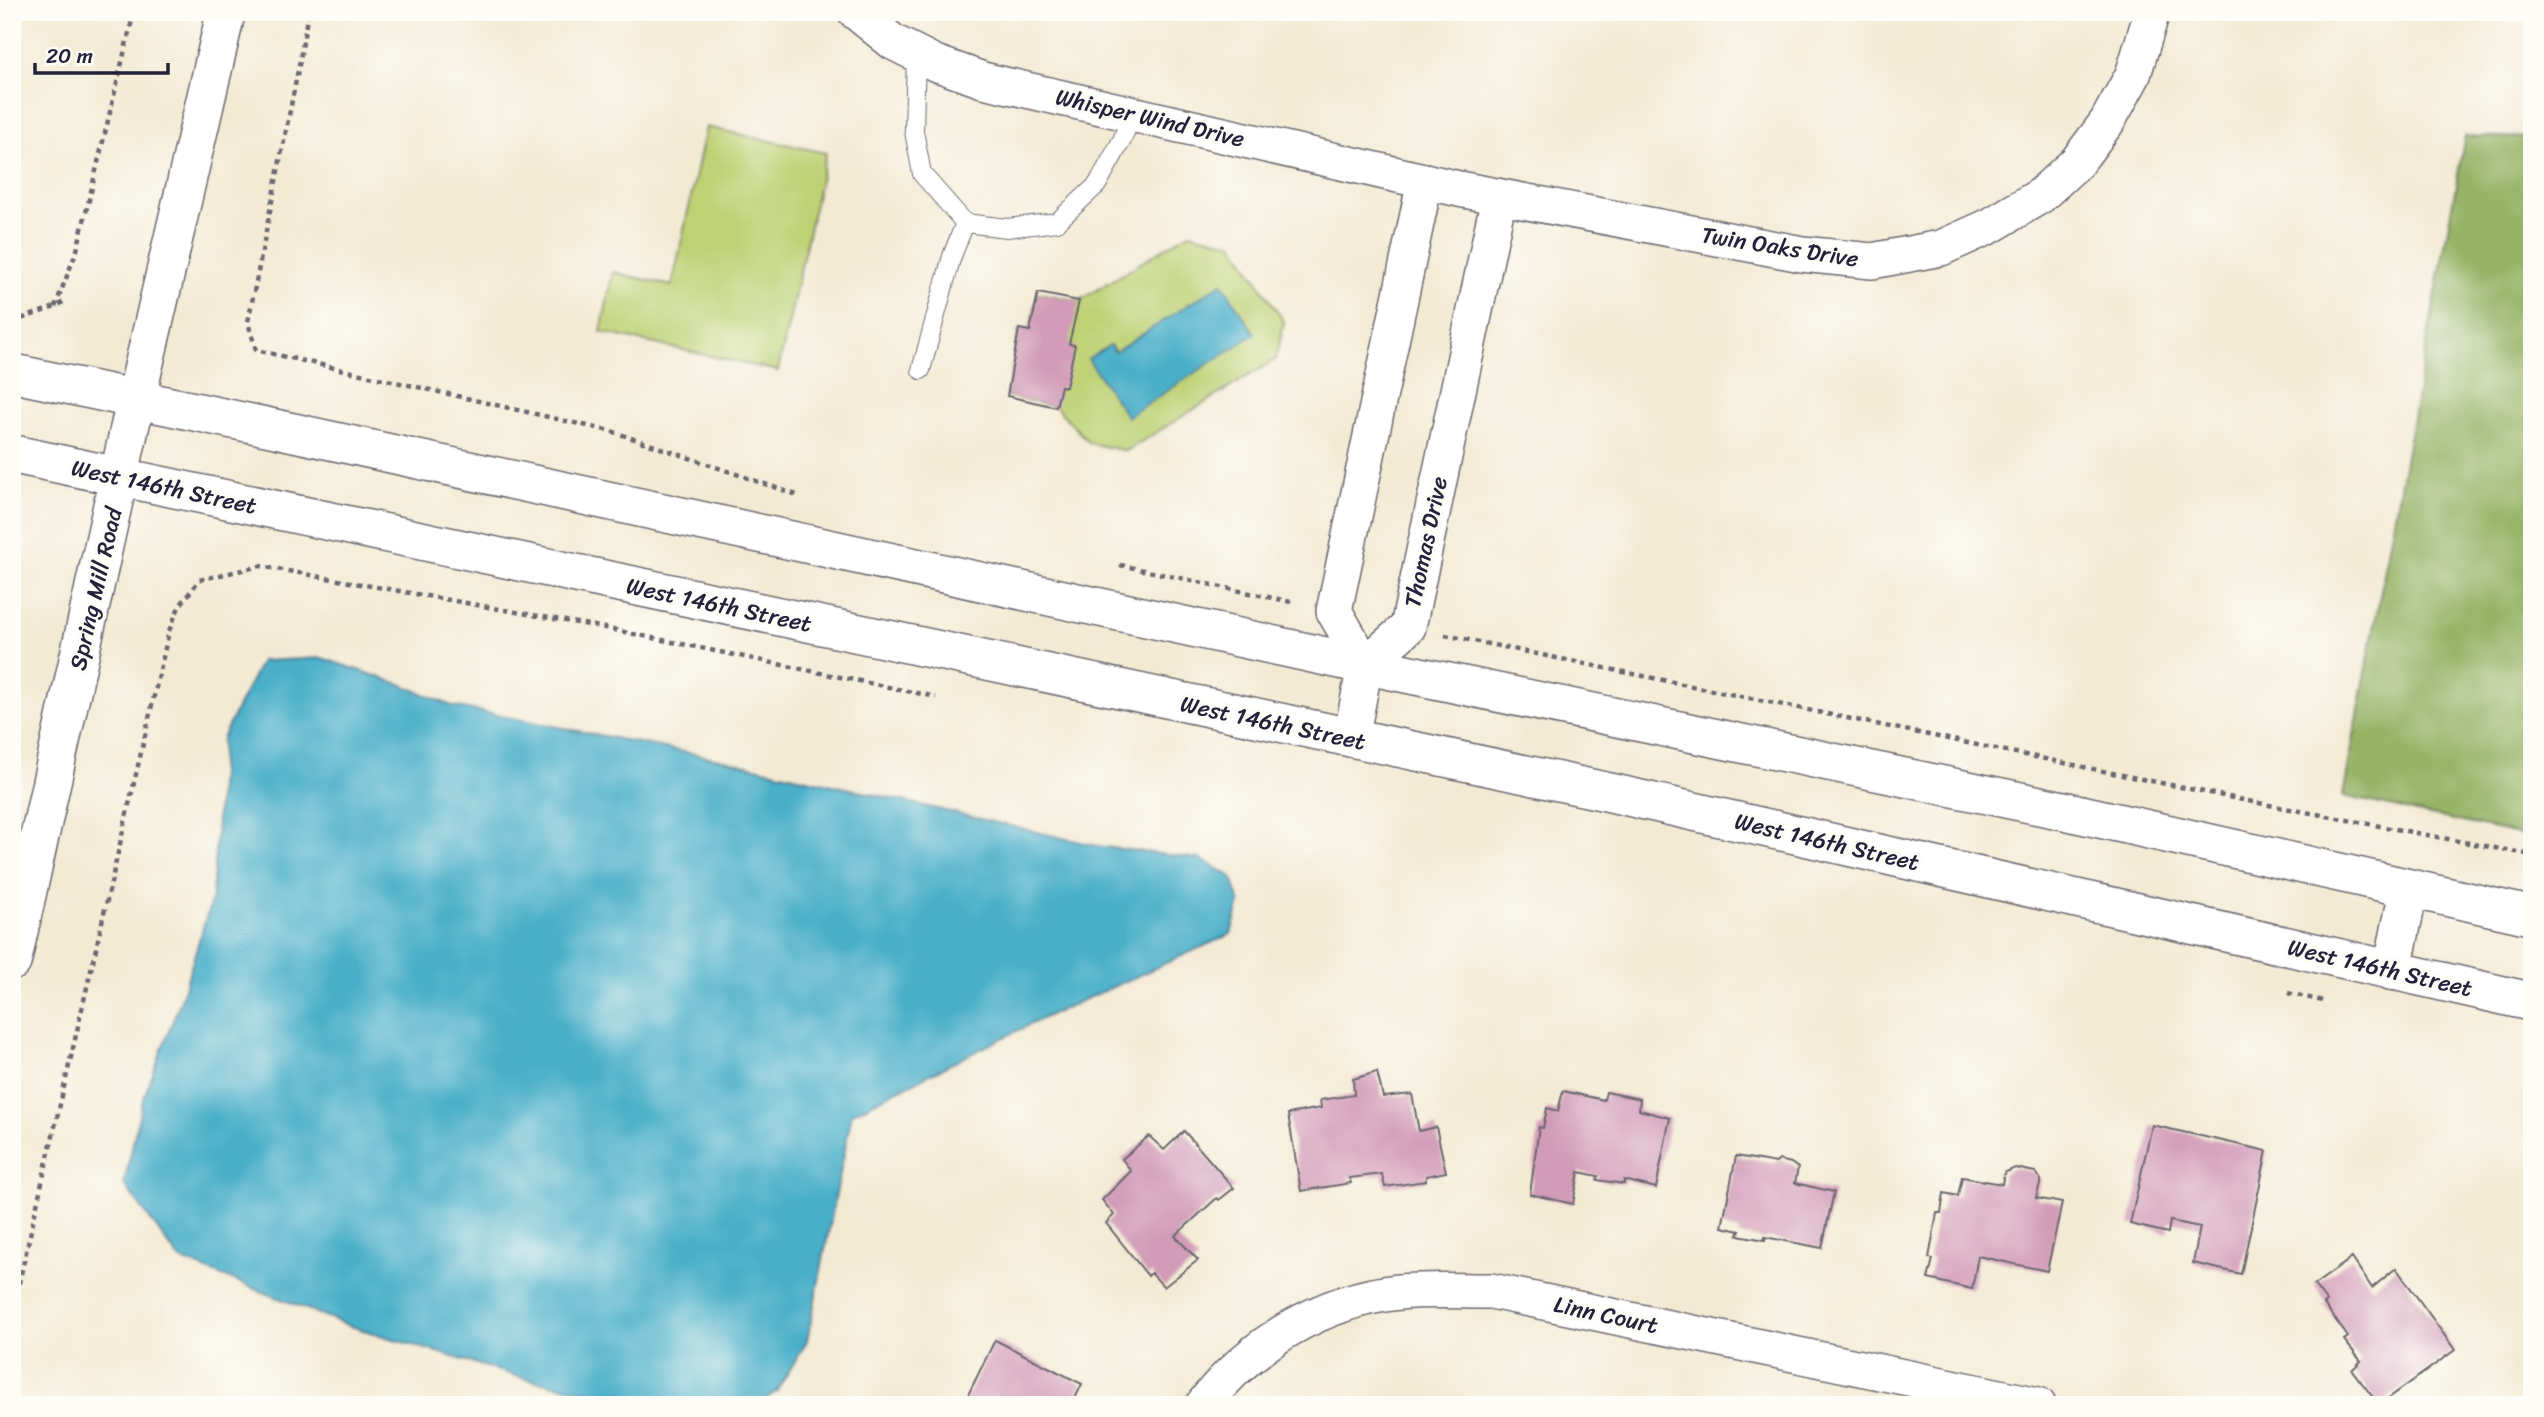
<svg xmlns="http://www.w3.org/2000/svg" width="2544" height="1417" viewBox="0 0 2544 1417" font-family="Sriracha,sans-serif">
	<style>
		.green { fill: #bed175; stroke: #707a58; stroke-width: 2 }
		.forest { fill: #96b366; stroke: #5c6a50; stroke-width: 2 }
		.water { fill: #49afc9; stroke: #366882; stroke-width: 2 }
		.building { fill: #d29bb7 }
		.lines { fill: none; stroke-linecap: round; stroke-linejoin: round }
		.lane-casing { stroke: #6b6870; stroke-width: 20 }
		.street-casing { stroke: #6b6870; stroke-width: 38 }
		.secondary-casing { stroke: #6b6870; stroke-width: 41 }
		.primary-casing { stroke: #6b6870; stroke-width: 41 }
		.path { stroke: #6b6870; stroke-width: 4.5; stroke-dasharray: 5 5; stroke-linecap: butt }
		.lane { stroke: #fff; stroke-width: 18 }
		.street { stroke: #fff; stroke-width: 35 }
		.secondary { stroke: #fff; stroke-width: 38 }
		.primary { stroke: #fff; stroke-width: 38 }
		.labels { text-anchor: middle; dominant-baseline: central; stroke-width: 7; stroke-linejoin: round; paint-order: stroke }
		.street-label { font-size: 23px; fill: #22223b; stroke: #fdfcf7 }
	</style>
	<rect width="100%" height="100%" fill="#fdfcf7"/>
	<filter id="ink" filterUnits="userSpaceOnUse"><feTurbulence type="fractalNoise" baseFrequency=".0143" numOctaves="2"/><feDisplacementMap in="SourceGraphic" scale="14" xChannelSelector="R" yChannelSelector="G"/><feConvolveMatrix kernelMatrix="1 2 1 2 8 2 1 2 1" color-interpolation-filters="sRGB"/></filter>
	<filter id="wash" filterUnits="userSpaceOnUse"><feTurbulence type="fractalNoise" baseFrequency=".00686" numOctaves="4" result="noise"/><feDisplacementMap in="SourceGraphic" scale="28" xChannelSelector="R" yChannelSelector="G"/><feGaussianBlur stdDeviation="1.57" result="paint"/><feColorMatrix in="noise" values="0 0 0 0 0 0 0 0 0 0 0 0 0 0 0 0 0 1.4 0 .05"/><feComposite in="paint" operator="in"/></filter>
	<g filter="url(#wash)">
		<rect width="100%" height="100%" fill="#f3ead3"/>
		<g class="green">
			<path d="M706 127 826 153 778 371 601 332 613 272 672 286Z"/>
			<path d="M1189 233 1233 243 1284 322 1276 359 1126 451 1089 443 1056 407 1007 396 1019 329 1030 330 1038 293 1079 301Z"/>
		</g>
		<path class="forest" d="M2465 136 2532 138V837L2343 796Z"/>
		<g class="water">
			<path d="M1222 283 1255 334 1127 417 1088 359 1110 345 1115 352Z"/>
			<path d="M322 658 403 685 452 706 725 760 1098 846 1200 859 1232 877 1240 903 1231 934 1041 1019 852 1113 807 1341 777 1391 757 1405H651L523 1378 350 1326 179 1259 124 1184 142 1102 181 999 212 898 222 738 261 661Z"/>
		</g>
		<g id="blocks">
			<g class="building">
				<path d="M1038 293 1079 301 1069 344 1075 345 1066 387 1061 386 1056 407 1007 396 1019 329 1030 331Z"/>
				<path d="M1377 1072 1383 1097 1412 1094 1419 1131 1436 1127 1446 1172 1426 1176V1181L1385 1187 1382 1174 1349 1178 1351 1183 1301 1191 1288 1114 1321 1108 1320 1100 1354 1095 1353 1079Z"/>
				<path d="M1563 1091 1604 1100 1606 1092 1640 1099 1639 1110 1670 1118 1656 1188 1624 1180V1184L1597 1180 1598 1176 1579 1172 1573 1204 1530 1194 1539 1127 1543 1128 1547 1108 1558 1111Z"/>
				<path d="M2152 1125 2267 1151 2241 1274 2193 1263 2200 1227 2170 1221 2168 1233 2130 1224Z"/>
				<path d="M1184 1131 1234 1188 1219 1200 1217 1198 1175 1236 1198 1260 1164 1287 1151 1273 1148 1276 1106 1223 1114 1215 1102 1200 1131 1171 1122 1159 1149 1136 1164 1150Z"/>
				<path d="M1736 1156 1776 1163 1779 1160 1791 1163 1798 1168 1795 1183 1834 1192 1822 1248 1765 1237V1240L1738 1235 1740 1231 1722 1227Z"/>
				<path d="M2015 1168 2035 1172 2041 1180 2036 1198 2062 1203 2047 1271 1978 1256 1972 1289 1928 1279 1933 1259 1929 1258 1937 1213H1941L1944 1193 1958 1196 1962 1177 2002 1184 2004 1173Z"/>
				<path d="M2352 1258 2372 1288 2396 1268 2455 1350 2379 1405 2352 1370 2361 1361 2344 1340 2348 1337 2324 1304 2327 1302 2314 1285Z"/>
				<path d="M995 1340 1082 1384 1072 1405H963Z"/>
			</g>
		</g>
	</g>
	<g filter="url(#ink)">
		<use href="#blocks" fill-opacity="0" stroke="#6b6870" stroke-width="2"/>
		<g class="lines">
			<defs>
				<g id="lane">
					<path d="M916 53 914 131 922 174 965 223 1007 228 1057 222 1097 185 1122 140 1132 114"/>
					<path d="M921 370 952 256 965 223"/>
				</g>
				<g id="street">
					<path d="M856 12 893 42 935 63 983 80 1459 189 1802 254 1872 261 1941 248 1990 226 2040 196 2077 162 2107 122 2133 75 2152 12"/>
					<path d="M1365 665 1334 611 1425 181"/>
					<path d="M1365 665 1408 627 1499 197"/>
					<path d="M1351 739 1365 665"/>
					<path d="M1203 1405C1250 1344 1322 1300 1399 1292 1429 1289 1461 1291 1491 1291L2038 1405"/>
				</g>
				<path id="secondary" d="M12 961 136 399 226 12"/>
				<g id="primary">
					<path d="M12 373 273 428 1365 665 2066 811 2532 916"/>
					<path d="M12 454 1608 792 2532 1002"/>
					<path d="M2392 971 2409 889"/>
				</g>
			</defs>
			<use href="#lane" class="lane-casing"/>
			<use href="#street" class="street-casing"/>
			<use href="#secondary" class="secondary-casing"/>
			<use href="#primary" class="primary-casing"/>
			<g class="path">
				<path d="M308 12 300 60 248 322 256 350 614 432 797 495"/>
				<path d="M55 307 77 250 134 12"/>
				<path d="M12 322 55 307 65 301"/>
				<path d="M1120 565 1296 603"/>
				<path d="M1445 635 2248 801 2532 855"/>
				<path d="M2288 993 2327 1002"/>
				<path d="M12 1313 169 631 179 607 199 580 260 566 605 628 936 697"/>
			</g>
			<use href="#lane" class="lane"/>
			<use href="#street" class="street"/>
			<use href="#secondary" class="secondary"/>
			<use href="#primary" class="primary"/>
		</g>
	</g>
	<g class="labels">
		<g class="street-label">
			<text transform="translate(1150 118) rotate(13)">Whisper Wind Drive</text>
			<text transform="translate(1780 247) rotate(9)">Twin Oaks Drive</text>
			<text transform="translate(164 487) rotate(12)">West 146th Street</text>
			<text transform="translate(1426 542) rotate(-78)">Thomas Drive</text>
			<text transform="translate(96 589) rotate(-77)">Spring Mill Road</text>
			<text transform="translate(719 605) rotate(12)">West 146th Street</text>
			<text transform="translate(1273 723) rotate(12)">West 146th Street</text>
			<text transform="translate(1827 842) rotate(13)">West 146th Street</text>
			<text transform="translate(2380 968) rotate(13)">West 146th Street</text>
			<text transform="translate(1606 1315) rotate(12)">Linn Court</text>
		</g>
	</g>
	<rect width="2544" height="1417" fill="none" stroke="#fdfcf7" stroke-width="42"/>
	<path d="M35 63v10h133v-10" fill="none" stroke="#22223b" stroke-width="3.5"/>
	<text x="46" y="63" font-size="21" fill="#22223b" stroke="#fdfcf7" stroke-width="5" paint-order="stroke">20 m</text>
</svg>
